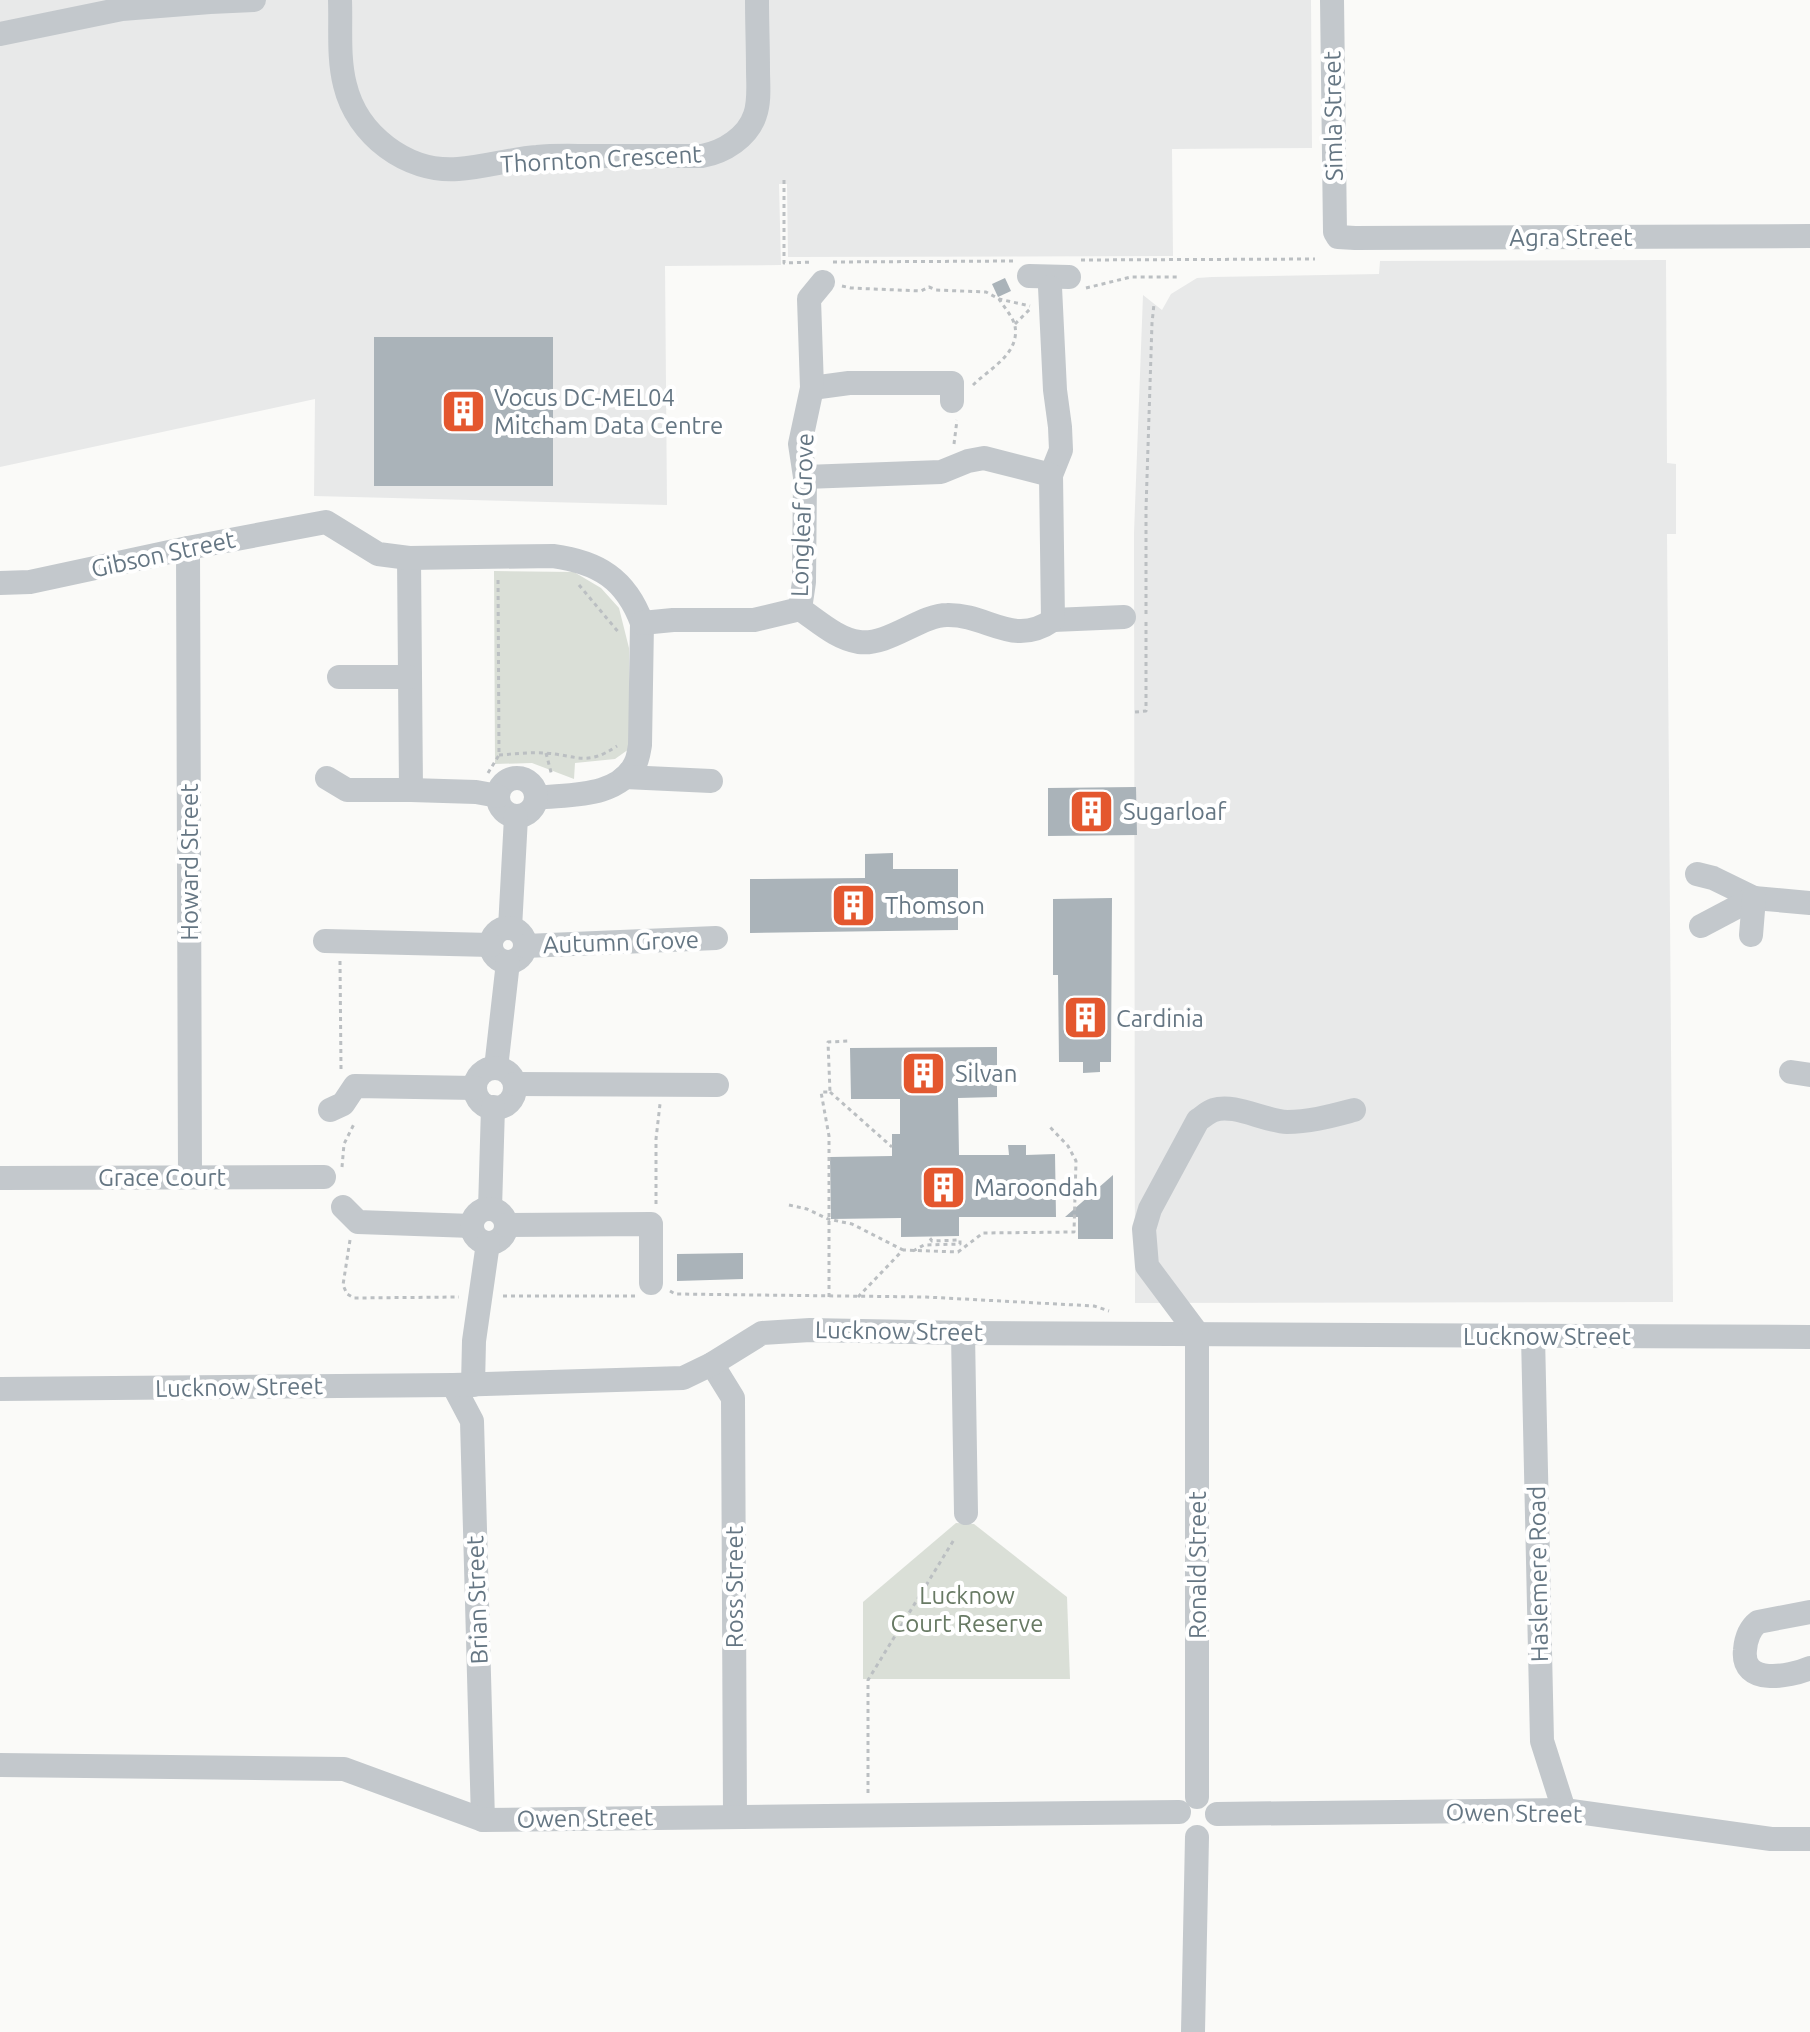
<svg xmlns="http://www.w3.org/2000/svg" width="1810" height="2032" viewBox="0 0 1810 2032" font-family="Ubuntu,sans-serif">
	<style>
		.built { fill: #e8e9e9 }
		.green { fill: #dadfd7 }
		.building { fill: #aab3b9 }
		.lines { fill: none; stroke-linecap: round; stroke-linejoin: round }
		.path { stroke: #bbbfc2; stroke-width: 3; stroke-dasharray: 4 4; stroke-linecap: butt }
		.minor { stroke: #c3c8cc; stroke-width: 24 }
		.labels { text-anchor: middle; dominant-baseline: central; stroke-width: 8; stroke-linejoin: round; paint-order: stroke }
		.street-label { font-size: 24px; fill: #657683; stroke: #fff }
		.poi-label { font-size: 24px; fill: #657683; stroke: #fff; text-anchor: start }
		.park-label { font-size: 24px; fill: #687a64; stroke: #fff }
	</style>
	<rect width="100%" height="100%" fill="#fafaf8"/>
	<g class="built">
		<path d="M0 0H1311L1312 148 1172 149 1173 256 788 257 787 184H779L781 265 665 266 667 505 314 496 315 399 0 467Z"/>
		<path d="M1666 260 1667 463 1676 464V534H1667L1673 1302 1135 1303 1134 533 1143 295 1162 310 1171 294 1197 278 1212 277 1379 274 1380 261Z"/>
	</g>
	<g class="green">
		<path d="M494 571 574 572 601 588 619 608 629 648V749L615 759 575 763 574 779 532 763 495 764Z"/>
		<path d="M956 1523 974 1524 1067 1597 1070 1679H863V1602Z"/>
	</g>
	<g class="building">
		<path d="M1005 278 1011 291 998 297 992 284Z"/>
		<rect x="374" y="337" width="179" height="149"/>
		<path d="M1136 787 1137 835 1048 836V788Z"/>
		<path d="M893 853V869H958V930L750 933V879L865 878V854Z"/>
		<path d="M1112 898 1111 1062H1100V1072L1083 1073V1062H1059L1058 975H1053V899Z"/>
		<path d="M997 1047V1097L958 1098 959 1155H1009L1008 1145H1026V1155L1055 1154 1056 1217H959V1236L901 1237V1218L831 1219 830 1157 892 1156V1134H900V1099H851L850 1048Z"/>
		<path d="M1113 1175V1239H1078V1217H1065Z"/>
		<path d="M743 1253V1279L677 1281V1254Z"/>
	</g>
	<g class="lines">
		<g class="path">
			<path d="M784 180V263L813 262"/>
			<path d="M1081 260 1315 259"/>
			<path d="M833 262 1013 261"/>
			<path d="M842 286 851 288 921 291 929 287 936 290 986 292 999 299 1030 306"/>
			<path d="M1086 288 1131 277H1177"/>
			<path d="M1015 324 1030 309"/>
			<path d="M973 385C989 369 1020 354 1015 326 1013 317 1004 307 999 299"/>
			<path d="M954 444 957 420"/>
			<path d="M579 585 620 634"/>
			<path d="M1146 614V509L1152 323 1154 304"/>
			<path d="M1135 712 1146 711V622"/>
			<path d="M546 753 552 776"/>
			<path d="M499 755C514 754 529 752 544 753 577 755 586 767 617 746"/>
			<path d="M488 773 499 755 498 576"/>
			<path d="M340 961 341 1069"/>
			<path d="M830 1092 892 1147"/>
			<path d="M342 1167 344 1144 354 1124 353 1122"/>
			<path d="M656 1204V1139L660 1104"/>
			<path d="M789 1205 807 1209 828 1219 852 1224 903 1250"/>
			<path d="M350 1240 343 1285 347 1294 354 1298 459 1297"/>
			<path d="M913 1251 924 1245 960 1244V1240L932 1241 929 1237"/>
			<path d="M670 1291 675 1294 926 1297 1094 1306 1109 1311"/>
			<path d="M503 1296H635"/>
			<path d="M829 1297V1136L821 1092H830L828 1042 849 1041"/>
			<path d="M858 1297 903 1250 958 1252 983 1233 1074 1232 1076 1161 1068 1146 1048 1125"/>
			<path d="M868 1793V1680L955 1538"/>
		</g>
		<g class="minor">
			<path d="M340 0C341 28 338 58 345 85 357 135 407 173 458 169 485 167 511 159 537 157 555 155 574 156 592 156 629 156 665 156 702 156 724 152 748 137 755 115 760 101 758 84 758 70 758 47 757 23 757 0"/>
			<path d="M1332 0 1335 232 1338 237 1355 238 1810 236"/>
			<path d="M0 34 122 9 210 2 254 0"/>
			<path d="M1029 276 1069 277"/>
			<path d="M1050 287 1055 390 1060 427 1061 450 1051 475"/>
			<path d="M812 388 849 383H952V401"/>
			<path d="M188 548 190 1176"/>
			<path d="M409 558 411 790"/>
			<path d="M0 583 30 582 188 548 326 522 378 554 409 558 553 556C598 562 626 579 642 623L640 745C639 751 638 759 635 764 618 798 569 794 537 798"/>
			<path d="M800 609 804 582 805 477 800 444 812 388 809 299 823 282"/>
			<path d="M1053 620 1124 617"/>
			<path d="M642 623 673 620H754L800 609C818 621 837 639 859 642 888 646 921 615 947 615 988 614 1013 648 1053 620L1051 475 984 458 968 461 941 472 805 477"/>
			<path d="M339 677H410"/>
			<path d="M625 777 711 781"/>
			<circle cx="517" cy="797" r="19"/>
			<path d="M327 778 347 790H411L476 792 498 796"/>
			<path d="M1697 874 1713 878 1754 898 1810 903"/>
			<path d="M1701 926 1754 898"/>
			<path d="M510 928 516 817"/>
			<circle cx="508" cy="945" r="17"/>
			<path d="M1751 935 1754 898"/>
			<path d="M325 941 491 945"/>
			<path d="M525 946 716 938"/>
			<path d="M496 1068 508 962"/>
			<circle cx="495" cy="1088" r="20"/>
			<path d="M1791 1072 1810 1075"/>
			<path d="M515 1084 717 1085"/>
			<path d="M330 1110 343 1104 355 1086 475 1088"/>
			<path d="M0 1178 324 1177"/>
			<path d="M343 1207 358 1222 472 1226"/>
			<path d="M490 1209 493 1107"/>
			<circle cx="489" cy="1226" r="17"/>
			<path d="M506 1225 651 1224V1283"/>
			<path d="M963 1333 966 1513"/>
			<path d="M1533 1336 1542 1741 1564 1810"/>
			<path d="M712 1364 733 1398 735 1817"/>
			<path d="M453 1385 472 1421 483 1820"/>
			<path d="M473 1385 474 1341 488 1243"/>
			<path d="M0 1389 453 1385 683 1378 712 1364 762 1333 810 1330 963 1333 1810 1337"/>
			<path d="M1810 1612 1758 1622C1749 1629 1746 1638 1745 1650 1741 1686 1789 1677 1810 1668"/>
			<path d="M0 1765 344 1769 483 1820 1179 1812"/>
			<path d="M1197 1797V1333L1147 1266 1144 1229 1150 1209 1198 1120C1203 1117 1208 1112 1214 1110 1234 1103 1264 1121 1287 1122 1310 1122 1331 1116 1354 1110"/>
			<path d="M1217 1814 1564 1810 1771 1839H1810"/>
			<path d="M1193 2032 1197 1837"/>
		</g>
	</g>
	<defs>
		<symbol id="building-square" viewBox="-11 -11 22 22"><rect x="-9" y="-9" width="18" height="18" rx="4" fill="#e4572e" stroke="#fff"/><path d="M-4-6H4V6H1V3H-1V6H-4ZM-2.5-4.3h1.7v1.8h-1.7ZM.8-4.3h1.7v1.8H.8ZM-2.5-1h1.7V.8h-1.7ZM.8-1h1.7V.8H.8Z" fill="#fff"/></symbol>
	</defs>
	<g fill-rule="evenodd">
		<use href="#building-square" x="438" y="386" width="51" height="51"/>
		<use href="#building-square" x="1066" y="786" width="51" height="51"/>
		<use href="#building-square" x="828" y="880" width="51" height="51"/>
		<use href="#building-square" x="1060" y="992" width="51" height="51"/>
		<use href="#building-square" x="898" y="1048" width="51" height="51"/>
		<use href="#building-square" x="918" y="1162" width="51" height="51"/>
	</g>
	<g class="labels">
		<g class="street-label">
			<text transform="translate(1333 116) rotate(-91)">Simla Street</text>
			<text transform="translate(601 159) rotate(-3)">Thornton Crescent</text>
			<text x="1571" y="237">Agra Street</text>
			<text transform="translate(802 515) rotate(-88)">Longleaf Grove</text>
			<text transform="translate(163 554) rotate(-12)">Gibson Street</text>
			<text transform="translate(189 862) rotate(-90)">Howard Street</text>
			<text transform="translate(621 942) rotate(-2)">Autumn Grove</text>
			<text x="162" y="1177">Grace Court</text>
			<text transform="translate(899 1331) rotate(1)">Lucknow Street</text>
			<text x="1547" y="1336">Lucknow Street</text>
			<text transform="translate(239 1387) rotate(-1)">Lucknow Street</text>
			<text transform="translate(1197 1565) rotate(-90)">Ronald Street</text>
			<text transform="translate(1538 1574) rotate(-91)">Haslemere Road</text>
			<text transform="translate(734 1587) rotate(-90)">Ross Street</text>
			<text transform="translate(477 1600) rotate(-92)">Brian Street</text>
			<text transform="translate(1514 1813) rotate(1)">Owen Street</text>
			<text transform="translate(585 1818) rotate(-1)">Owen Street</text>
		</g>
		<g class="poi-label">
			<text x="494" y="397">Vocus DC-MEL04<tspan x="494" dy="28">Mitcham Data Centre</tspan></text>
			<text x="1123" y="811">Sugarloaf</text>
			<text x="885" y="905">Thomson</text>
			<text x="1116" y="1018">Cardinia</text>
			<text x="955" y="1073">Silvan</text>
			<text x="974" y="1187">Maroondah</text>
		</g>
		<g class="park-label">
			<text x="967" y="1595">Lucknow<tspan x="967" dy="28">Court Reserve</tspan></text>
		</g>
	</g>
</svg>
